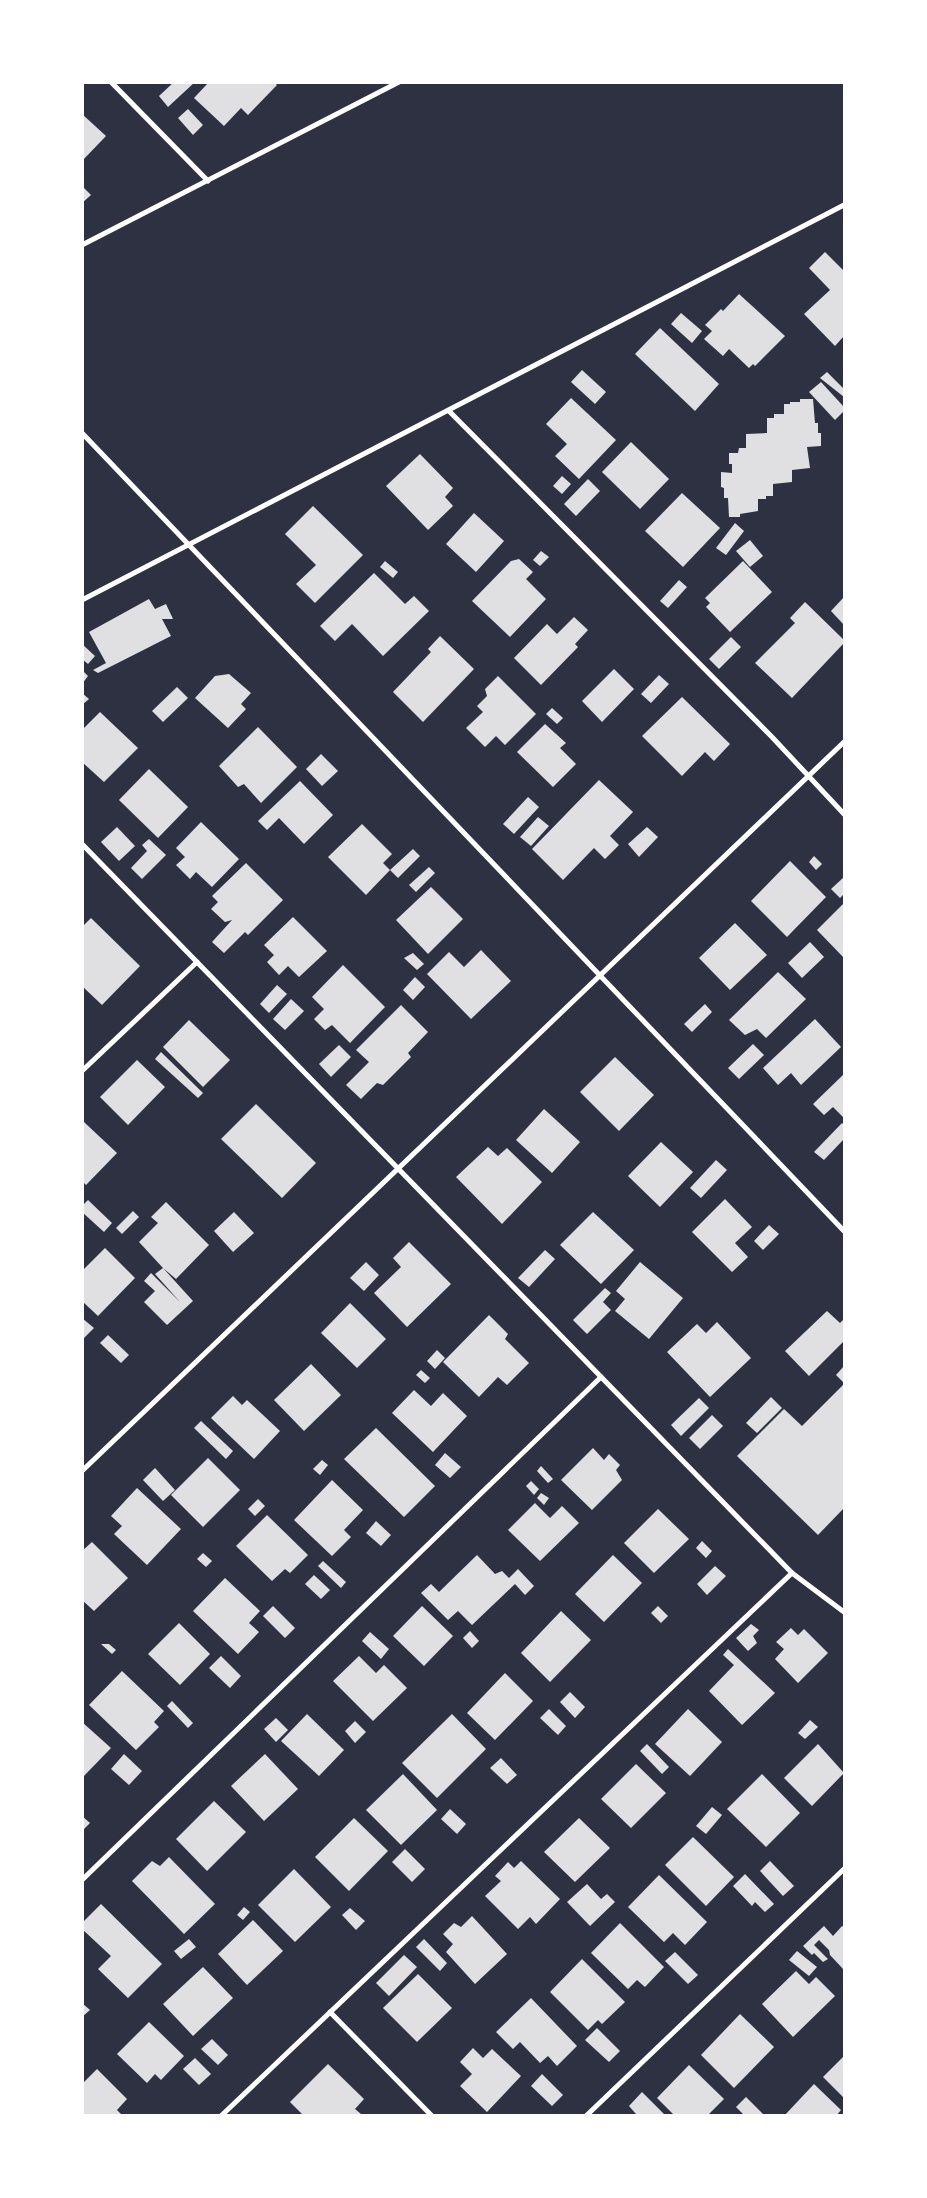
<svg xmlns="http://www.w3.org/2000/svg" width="927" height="2198" viewBox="0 0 927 2198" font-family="'Sofia Sans Condensed',sans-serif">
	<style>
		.building { fill: #e0e0e3 }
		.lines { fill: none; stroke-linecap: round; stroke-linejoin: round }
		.minor { stroke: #fff; stroke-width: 5 }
	</style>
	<rect width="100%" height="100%" fill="#2d3142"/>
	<g class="building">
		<path d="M174 82H195L168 107 159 96Z"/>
		<path d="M209 82H274L277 85 248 115 241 108 224 126 194 98Z"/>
		<path d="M188 109 203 125 193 135 178 118Z"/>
		<path d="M82 114 106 136 82 161Z"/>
		<path d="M82 186 91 195 82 203Z"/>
		<path d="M825 252 844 271V336L835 346 804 314 830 290 809 268Z"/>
		<path d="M739 294 785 336 755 366 753 364 749 368 729 349 723 356 704 339 712 331 705 325 721 309 723 311Z"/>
		<path d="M681 313 702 331 692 343 671 324Z"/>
		<path d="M660 328 719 384 695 411 635 354Z"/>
		<path d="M582 370 606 392 595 404 571 382Z"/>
		<path d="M827 372 844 389V397L820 378Z"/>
		<path d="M821 382 844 407V411L835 420 809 392Z"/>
		<path d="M571 398 616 440 579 479 555 456 567 444 546 424Z"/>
		<path d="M800 399H813L815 423H818V433H821V446L807 447 810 468 792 470V482L773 484V496H766V499H758V511L740 514V517H729L728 498H724V488L721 487V472L732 473V464H729V453H738L739 448H746V434L767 433V418H774V414H784V404H790V402H800Z"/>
		<path d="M631 442 669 479 640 509 602 472Z"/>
		<path d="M420 454 453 488 445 497 453 506 428 530 386 486Z"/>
		<path d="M562 476 571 484 562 494 553 486Z"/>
		<path d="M588 479 600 491 576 516 564 504Z"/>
		<path d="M682 493 720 528 683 567 645 531Z"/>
		<path d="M313 506 363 555 315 603 296 584 316 565 285 534Z"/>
		<path d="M474 513 504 541 476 572 446 544Z"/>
		<path d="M735 523 744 531 726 555 716 548Z"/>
		<path d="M750 540 763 556 750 567 736 551Z"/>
		<path d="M541 551 549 557 540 566 533 560Z"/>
		<path d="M519 559 533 572 526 579 546 599 510 637 472 601 511 561Z"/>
		<path d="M385 561 398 572 393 578 380 567Z"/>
		<path d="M743 561 772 592 730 632 706 607 710 603 705 598Z"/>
		<path d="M374 573 405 604 414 596 429 611 383 656 352 624 335 641 320 626Z"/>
		<path d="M679 580 687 587 668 608 660 601Z"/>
		<path d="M844 597V625L831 611Z"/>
		<path d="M149 599 155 609 166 604 173 619H162L171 636 98 673 93 670 106 663 89 632Z"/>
		<path d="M805 602 844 640V643L792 698 755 663 795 623 790 618Z"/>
		<path d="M574 617 588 630 575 644 578 647 541 685 514 658 547 624 557 634Z"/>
		<path d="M440 636 474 669 423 722 393 692 431 652 428 649Z"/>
		<path d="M731 637 741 647 719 669 709 659Z"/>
		<path d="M82 644 95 656 88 664 82 659Z"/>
		<path d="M614 669 634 689 602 722 582 701Z"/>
		<path d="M82 670 88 676 82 684Z"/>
		<path d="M229 674 251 693 241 704 246 709 228 728 195 698 215 676Z"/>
		<path d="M659 675 669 684 651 703 641 694Z"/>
		<path d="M498 676 536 714 505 745 496 736 485 747 466 728 483 712 477 706 487 696 485 689Z"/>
		<path d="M177 687 188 698 163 722 152 711Z"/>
		<path d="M82 693 89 699 82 705Z"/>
		<path d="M682 697 730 744 714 761 705 752 682 776 642 736Z"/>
		<path d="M552 708 563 718 557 724 546 714Z"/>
		<path d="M100 712 138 748 104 782 82 762V730Z"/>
		<path d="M545 724 566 743 560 748 576 764 553 787 517 752Z"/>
		<path d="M258 727 297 767 261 803 244 784 238 787 219 766Z"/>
		<path d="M321 754 338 771 322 786 306 769Z"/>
		<path d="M149 769 188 807 158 838 119 800Z"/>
		<path d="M599 780 633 812 610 836 619 845 605 859 594 848 563 880 532 849Z"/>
		<path d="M300 781 333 815 304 844 279 818 267 830 258 821Z"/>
		<path d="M528 797 539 807 514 834 503 824Z"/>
		<path d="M538 817 549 826 531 846 520 837Z"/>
		<path d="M201 822 239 859 212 887 196 872 190 879 176 865 185 857 176 848Z"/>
		<path d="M362 824 392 854 383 863 390 870 413 849 420 856 398 878 390 870 366 895 328 857Z"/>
		<path d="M117 827 135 846 119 861 101 842Z"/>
		<path d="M647 827 658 837 639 857 628 844Z"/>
		<path d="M149 839 166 855 142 879 131 868 147 851 142 845Z"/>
		<path d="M814 856 822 864 816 870 809 862Z"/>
		<path d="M790 861 826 897 787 937 751 901Z"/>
		<path d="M246 863 283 900 248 935 245 932 224 953 212 942 232 920 225 922 211 909 218 902 212 896Z"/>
		<path d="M429 867 435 873 416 892 409 885Z"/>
		<path d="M844 877V894L840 898 831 889Z"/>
		<path d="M431 887 463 919 428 954 396 920Z"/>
		<path d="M844 903V958L817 930Z"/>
		<path d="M293 917 327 951 299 977 288 966 279 975 267 962 274 955 264 945Z"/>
		<path d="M91 918 140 966 102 1005 82 986V927Z"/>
		<path d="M735 923 767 955 730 990 699 958Z"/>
		<path d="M810 942 824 957 802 978 788 963Z"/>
		<path d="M481 950 511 981 471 1019 427 974 449 952 464 967Z"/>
		<path d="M413 953 424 964 417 970 404 958Z"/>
		<path d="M343 965 385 1007 350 1043 332 1025 325 1030 314 1019 324 1009 312 997Z"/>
		<path d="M778 972 806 999 766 1038 757 1029 745 1035 729 1020Z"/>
		<path d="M415 977 425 987 413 1000 403 990Z"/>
		<path d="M277 985 287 994 269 1013 260 1004Z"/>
		<path d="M291 999 304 1011 285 1030 273 1019Z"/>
		<path d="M705 1004 712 1012 692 1032 684 1024Z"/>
		<path d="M401 1005 428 1032 408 1053 411 1057 383 1085 377 1083 361 1099 346 1085 369 1062 356 1050Z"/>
		<path d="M815 1019 841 1047 801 1085 791 1073 778 1085 763 1068Z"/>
		<path d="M189 1020 230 1060 203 1087 163 1047Z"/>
		<path d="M753 1044 764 1055 739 1079 728 1068Z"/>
		<path d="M339 1045 351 1057 331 1077 319 1064Z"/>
		<path d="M161 1052 203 1093 198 1098 155 1059Z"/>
		<path d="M615 1057 654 1095 619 1131 580 1092Z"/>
		<path d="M137 1060 165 1087 128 1125 100 1097Z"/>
		<path d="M844 1074V1118L833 1107 824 1115 813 1104Z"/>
		<path d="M256 1104 316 1163 282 1198 221 1139Z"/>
		<path d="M544 1109 580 1142 552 1173 516 1140Z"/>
		<path d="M84 1122 117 1153 86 1185 82 1181Z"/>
		<path d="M842 1123 844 1125V1139L824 1160 814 1152Z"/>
		<path d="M661 1142 693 1172 660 1207 628 1176Z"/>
		<path d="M488 1147 498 1156 507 1148 542 1182 502 1224 456 1177Z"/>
		<path d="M716 1160 727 1170 701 1198 690 1188Z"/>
		<path d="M725 1199 752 1227 735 1243 748 1257 732 1272 692 1232Z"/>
		<path d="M88 1200 112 1223 104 1232 82 1212V1206Z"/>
		<path d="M166 1202 209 1245 176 1279 163 1268 193 1301 167 1325 144 1302 155 1291 144 1281 151 1273 180 1302 155 1274 163 1268 139 1242 158 1223 151 1217Z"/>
		<path d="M133 1211 139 1217 122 1234 116 1228Z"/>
		<path d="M234 1212 254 1233 233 1252 214 1231Z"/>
		<path d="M593 1212 634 1250 601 1284 560 1245Z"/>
		<path d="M769 1225 779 1234 763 1250 754 1241Z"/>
		<path d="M409 1242 451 1284 407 1327 374 1293 401 1267 393 1258Z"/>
		<path d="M105 1248 135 1278 98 1316 82 1301V1271Z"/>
		<path d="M545 1250 555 1259 529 1287 518 1278Z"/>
		<path d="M366 1262 379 1275 364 1291 350 1278Z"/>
		<path d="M640 1262 683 1298 649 1339 615 1311 625 1299 616 1291Z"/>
		<path d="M605 1288 611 1293 603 1302 611 1310 587 1334 573 1320Z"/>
		<path d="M350 1303 386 1339 357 1368 321 1333Z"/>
		<path d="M827 1311 840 1323 844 1319V1341L809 1376 785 1351Z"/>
		<path d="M489 1315 508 1334 505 1339 529 1363 507 1385 498 1377 479 1397 443 1362Z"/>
		<path d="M82 1318 94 1328 82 1340Z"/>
		<path d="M717 1322 751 1358 710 1397 667 1352 697 1324 706 1333Z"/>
		<path d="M108 1335 129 1355 121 1363 100 1343Z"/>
		<path d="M437 1350 445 1358 435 1369 427 1361Z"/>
		<path d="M311 1364 341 1395 304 1431 274 1400Z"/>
		<path d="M844 1366V1383L836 1375Z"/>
		<path d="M421 1370 430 1378 425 1383 416 1375Z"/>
		<path d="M844 1384V1508L818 1535 737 1456 784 1409 802 1426Z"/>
		<path d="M414 1390 431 1406 443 1393 467 1416 433 1452 392 1413Z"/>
		<path d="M233 1396 242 1405 247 1400 280 1431 254 1459 211 1418Z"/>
		<path d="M771 1397 782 1408 757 1433 746 1423Z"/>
		<path d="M699 1398 709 1408 681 1436 671 1425Z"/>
		<path d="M712 1415 723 1426 700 1449 689 1438Z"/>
		<path d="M201 1421 233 1451 226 1459 194 1428Z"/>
		<path d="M376 1428 435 1486 404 1517 344 1459Z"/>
		<path d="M593 1448 604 1460 609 1454 620 1465 616 1470 622 1480 592 1510 561 1480Z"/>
		<path d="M445 1453 461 1467 450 1478 435 1465Z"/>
		<path d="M208 1458 240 1490 203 1527 171 1495Z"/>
		<path d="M322 1460 328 1465 320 1475 313 1469Z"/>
		<path d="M541 1466 553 1479 548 1483 537 1471Z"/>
		<path d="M155 1468 175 1490 163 1501 143 1480Z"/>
		<path d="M332 1480 363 1510 344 1530 351 1537 332 1556 294 1520Z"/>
		<path d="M531 1481 539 1489 534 1495 526 1486Z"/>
		<path d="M137 1488 181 1529 147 1565 114 1534 122 1526 111 1516Z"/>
		<path d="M541 1493 549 1498 544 1505 537 1498Z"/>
		<path d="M258 1499 265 1506 255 1516 248 1509Z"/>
		<path d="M535 1503 550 1518 562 1506 579 1523 540 1561 508 1530Z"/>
		<path d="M658 1509 689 1539 654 1573 624 1543Z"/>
		<path d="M267 1515 308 1555 290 1573 285 1569 272 1581 236 1546Z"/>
		<path d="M376 1521 391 1535 381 1546 366 1533Z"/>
		<path d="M702 1541 712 1551 706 1558 696 1548Z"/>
		<path d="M92 1542 128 1578 94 1611 82 1600V1551Z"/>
		<path d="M203 1553 212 1561 206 1567 197 1559Z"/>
		<path d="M477 1555 495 1574 502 1571 509 1578 518 1569 534 1586 525 1595 515 1584 472 1625 458 1611 448 1620 421 1593 431 1584 439 1592Z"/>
		<path d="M613 1555 642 1583 604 1622 575 1594Z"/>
		<path d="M323 1561 346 1582 341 1588 318 1566Z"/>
		<path d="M715 1566 726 1576 707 1595 697 1584Z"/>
		<path d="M314 1575 330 1590 321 1599 305 1584Z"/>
		<path d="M225 1578 260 1611 249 1623 259 1632 238 1654 193 1611Z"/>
		<path d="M273 1606 295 1628 285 1638 263 1616Z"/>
		<path d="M422 1606 453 1636 424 1666 393 1636Z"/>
		<path d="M658 1606 668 1616 661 1623 651 1613Z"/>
		<path d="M561 1611 591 1640 550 1682 521 1653Z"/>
		<path d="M179 1623 210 1654 180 1685 148 1654Z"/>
		<path d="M751 1624 759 1630 753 1636 757 1643 748 1651 736 1638Z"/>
		<path d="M791 1628 798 1635 804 1629 828 1653 798 1683 775 1659 784 1649 776 1642Z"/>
		<path d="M470 1631 479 1641 472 1648 463 1638Z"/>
		<path d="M370 1632 389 1649 381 1659 362 1641Z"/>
		<path d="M101 1644H109L116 1650 112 1654Z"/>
		<path d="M728 1649 775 1693 742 1725 709 1691 734 1665 723 1655Z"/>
		<path d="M221 1656 241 1676 230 1688 209 1668Z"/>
		<path d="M359 1656 376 1673 384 1665 407 1688 373 1721 333 1681Z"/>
		<path d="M122 1671 164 1711 154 1722 159 1727 136 1750 89 1705Z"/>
		<path d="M505 1673 533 1701 495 1740 467 1713Z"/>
		<path d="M570 1692 585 1707 575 1718 560 1702Z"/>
		<path d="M172 1701 193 1723 188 1728 167 1706Z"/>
		<path d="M549 1709 566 1726 558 1735 540 1718Z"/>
		<path d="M688 1709 722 1742 690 1776 655 1744Z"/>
		<path d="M307 1714 344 1750 319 1776 281 1741Z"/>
		<path d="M452 1714 486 1749 437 1798 402 1763Z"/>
		<path d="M276 1718 288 1730 276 1742 264 1729Z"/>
		<path d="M810 1720 818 1727 805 1739 798 1733Z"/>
		<path d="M355 1721 366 1732 355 1743 345 1731Z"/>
		<path d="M82 1722 111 1748 82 1778Z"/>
		<path d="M647 1744 669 1767 662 1774 640 1751Z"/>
		<path d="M818 1744 844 1773 812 1806 784 1778Z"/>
		<path d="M124 1754 142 1771 129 1785 111 1769Z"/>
		<path d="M265 1754 298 1789 264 1821 231 1786Z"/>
		<path d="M501 1758 517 1775 507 1784 490 1768Z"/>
		<path d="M636 1764 666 1793 631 1828 601 1799Z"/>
		<path d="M403 1774 437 1810 401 1845 366 1810Z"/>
		<path d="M762 1774 800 1813 766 1847 727 1809Z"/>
		<path d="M214 1801 246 1832 207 1871 176 1839Z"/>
		<path d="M712 1807 722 1815 706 1834 696 1826Z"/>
		<path d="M450 1809 466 1824 457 1834 441 1819Z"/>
		<path d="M82 1816 90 1823 82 1831Z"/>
		<path d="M354 1818 388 1851 349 1891 315 1857Z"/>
		<path d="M579 1818 610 1848 575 1882 544 1852Z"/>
		<path d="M693 1837 734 1877 706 1906 665 1865Z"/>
		<path d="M405 1849 425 1869 412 1882 392 1862Z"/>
		<path d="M169 1857 215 1904 184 1934 132 1881 152 1861 160 1866Z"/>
		<path d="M521 1861 560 1899 536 1924 530 1917 518 1929 485 1896 501 1881 495 1876 508 1862 514 1868Z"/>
		<path d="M770 1861 794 1886 783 1896 760 1871Z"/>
		<path d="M294 1869 331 1907 295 1942 258 1905Z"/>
		<path d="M745 1874 774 1904 765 1912 755 1902 752 1906 733 1886Z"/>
		<path d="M659 1875 707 1922 685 1945 673 1933 664 1942 628 1907Z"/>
		<path d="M587 1884 601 1899 607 1894 615 1902 590 1926 567 1902Z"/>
		<path d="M101 1904 162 1964 128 1998 98 1969 111 1956 82 1929V1923Z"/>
		<path d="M244 1907 250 1912 243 1920 237 1915Z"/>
		<path d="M350 1908 365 1921 356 1930 342 1915Z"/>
		<path d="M472 1916 507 1954 475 1984 446 1952 453 1944 443 1934 454 1923 461 1927Z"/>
		<path d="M253 1920 283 1951 247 1985 218 1954Z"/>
		<path d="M620 1923 664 1967 645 1987 637 1980 628 1989 591 1953Z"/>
		<path d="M824 1926 833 1936 842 1926 844 1927V1970L830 1955 829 1950 819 1940 814 1945 828 1959 823 1962 814 1953 812 1955 803 1946Z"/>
		<path d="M189 1939 196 1947 181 1959 174 1951Z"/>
		<path d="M424 1939 447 1963 440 1971 416 1947Z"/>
		<path d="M797 1951 817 1967 809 1976 789 1960Z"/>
		<path d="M675 1952 698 1975 688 1984 665 1961Z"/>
		<path d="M404 1955 417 1967 389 1996 376 1983Z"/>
		<path d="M582 1959 625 2002 602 2024 598 2020 588 2030 550 1992Z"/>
		<path d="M203 1967 233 1998 193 2036 163 2004Z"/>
		<path d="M796 1971 809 1984 816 1977 835 1996 793 2037 762 2004Z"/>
		<path d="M418 1974 452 2008 417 2042 383 2008Z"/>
		<path d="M531 1998 577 2046 557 2066 548 2056 540 2063 520 2042 513 2049 496 2032Z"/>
		<path d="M82 2003 90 2010 82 2017Z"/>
		<path d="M740 2014 774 2047 734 2088 701 2055Z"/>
		<path d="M149 2022 184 2056 161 2080 155 2074 147 2083 117 2054Z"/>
		<path d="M597 2028 620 2051 609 2062 585 2040Z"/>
		<path d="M212 2039 228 2055 218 2065 201 2049Z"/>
		<path d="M473 2048 483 2058 492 2049 521 2076 487 2112 460 2086 472 2074 460 2062Z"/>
		<path d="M844 2056V2098L823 2077Z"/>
		<path d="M195 2058 211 2074 199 2085 183 2069Z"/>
		<path d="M328 2064 364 2099 355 2109 361 2114 360 2116H304L290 2102Z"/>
		<path d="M689 2065 724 2099 707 2116H675L657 2098Z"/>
		<path d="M97 2069 127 2099 117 2110 123 2116H82V2084Z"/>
		<path d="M542 2074 563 2095 552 2106 531 2086Z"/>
		<path d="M814 2084 841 2110 836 2116H784Z"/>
		<path d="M642 2092 664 2114 662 2116H635L636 2114 629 2106Z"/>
		<path d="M746 2097 765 2116H745L736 2107Z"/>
	</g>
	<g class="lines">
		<g class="minor">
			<path d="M111 82 208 181"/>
			<path d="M82 245 399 82"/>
			<path d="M449 411 772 737 844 814"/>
			<path d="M82 433 844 1231"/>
			<path d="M82 600 844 205"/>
			<path d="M82 844 792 1573 844 1612"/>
			<path d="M82 1071 197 962"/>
			<path d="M82 1471 844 742"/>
			<path d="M82 1880 601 1377"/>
			<path d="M330 2012 432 2116"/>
			<path d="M221 2116 792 1573"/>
			<path d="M586 2116 844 1869"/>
		</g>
	</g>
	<rect width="927" height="2198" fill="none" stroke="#ffffff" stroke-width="168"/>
</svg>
